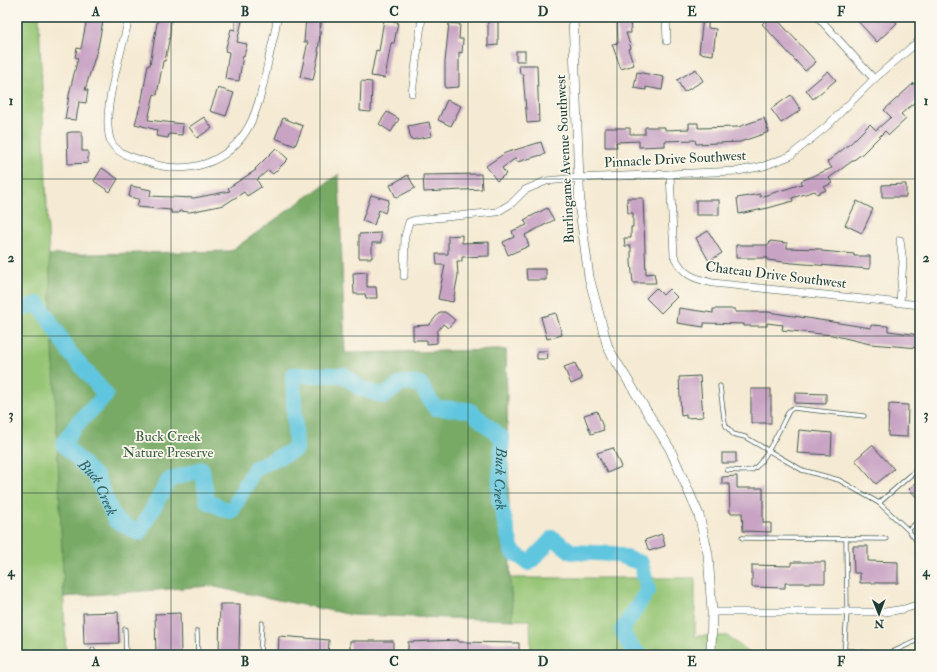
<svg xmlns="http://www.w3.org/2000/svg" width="937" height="672" viewBox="0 0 937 672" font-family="'IM FELL Double Pica',serif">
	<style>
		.green { fill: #95c575; stroke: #5a8154 }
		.forest { fill: #78aa66; stroke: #4c744d }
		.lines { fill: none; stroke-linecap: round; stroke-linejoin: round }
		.river { stroke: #61c6df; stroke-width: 16 }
		.building { fill: #c8a3c4 }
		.service-casing { stroke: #3f574c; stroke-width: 5 }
		.minor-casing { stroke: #3f574c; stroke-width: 8 }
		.tertiary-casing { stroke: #3f574c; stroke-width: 10 }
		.service { stroke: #fff; stroke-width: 3.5 }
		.minor { stroke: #fff; stroke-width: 7 }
		.tertiary { stroke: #fff; stroke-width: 9 }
		.grid { fill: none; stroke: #1f3d34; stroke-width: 1; stroke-opacity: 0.55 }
		.labels { text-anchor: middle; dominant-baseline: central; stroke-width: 3.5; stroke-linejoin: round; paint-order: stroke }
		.street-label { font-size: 14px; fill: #1f3d34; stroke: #fbf7ec }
		.park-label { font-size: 14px; fill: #3c5f44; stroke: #fbf7ec }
		.water-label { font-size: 15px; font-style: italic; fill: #305f5f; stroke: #fbf7ec }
		.neatline { fill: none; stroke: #1f3d34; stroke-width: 1.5 }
		.grid-label { font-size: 13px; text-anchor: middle; font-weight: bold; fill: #1f3d34 }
	</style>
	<rect width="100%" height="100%" fill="#fbf7ec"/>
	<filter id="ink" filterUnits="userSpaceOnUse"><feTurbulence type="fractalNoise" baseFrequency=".025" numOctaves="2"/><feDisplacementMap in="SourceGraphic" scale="8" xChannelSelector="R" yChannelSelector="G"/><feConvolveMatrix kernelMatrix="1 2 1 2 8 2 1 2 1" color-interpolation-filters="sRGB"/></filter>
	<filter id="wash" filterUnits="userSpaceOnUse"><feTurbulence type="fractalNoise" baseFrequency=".012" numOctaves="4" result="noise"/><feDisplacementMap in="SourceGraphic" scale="16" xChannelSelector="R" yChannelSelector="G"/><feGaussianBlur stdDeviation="0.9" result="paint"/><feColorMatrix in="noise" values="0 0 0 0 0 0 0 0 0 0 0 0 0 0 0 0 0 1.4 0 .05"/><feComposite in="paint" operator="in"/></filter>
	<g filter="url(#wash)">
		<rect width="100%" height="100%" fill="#f5ead3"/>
		<path class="green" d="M17 17H39L49 255 231 252 233 356 506 350 510 578H695V636H727L752 655H531L530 620H513L511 607 465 548 63 584 66 655H17Z"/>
		<path class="forest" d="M339 174 345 353 506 350 510 578 513 620 352 615 210 586 64 597 49 255 231 251Z"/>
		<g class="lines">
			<path class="river" id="s1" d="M17 310 39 304 70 353 106 395 77 424 63 444 97 478 115 520 139 533 169 480 202 469 207 501 231 512 255 468 296 449 293 375H344L360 388 384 396 402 383 420 384 435 408 469 410 502 438 499 498 512 551 529 563 553 538 572 552 615 554 641 563 648 590 622 630 629 645 640 655"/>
		</g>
		<g id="blocks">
			<g class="building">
				<path d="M158 17H171L170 35 165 61H163L157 95 154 94 148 120 183 124 182 135 169 134 168 138 156 136 157 130 135 124 142 99 148 65H150Z"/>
				<path d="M235 17H243L237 42 247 44 244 56 243 55 239 81 225 79 229 52 225 51 231 29 235 30Z"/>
				<path d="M306 17H322L318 52H319L313 80 300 77 308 42H304Z"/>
				<path d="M488 17H498V45L488 46Z"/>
				<path d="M617 17H630L631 33H626L631 48 628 49 634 65 621 69 612 44 618 43Z"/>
				<path d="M703 17H708V28L716 29 713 55 699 53Z"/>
				<path d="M769 17H775L816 62 805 71 762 24Z"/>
				<path d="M854 17H891L897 23 877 42Z"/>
				<path d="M87 18 103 21 98 47 85 90H88L86 103 79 102 76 120 65 119 70 90 78 58 75 57 77 48 81 49Z"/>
				<path d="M384 19 398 22 394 43H391L385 78 371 76 376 50 379 51Z"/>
				<path d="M449 23 460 24 459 39H463L462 53 459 52V87L445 88V62Z"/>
				<rect x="516" y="51" width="9" height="10"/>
				<path d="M519 65H537L539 122 527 123 523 74H520Z"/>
				<path d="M696 69 703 81 684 92 677 80Z"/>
				<path d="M828 71 836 80 813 99 806 90Z"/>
				<path d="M637 72 664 77 662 90 646 87V90L634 88Z"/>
				<path d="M361 81 372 82 371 112 360 111Z"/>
				<path d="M914 83 920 90V98L901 114 906 119 889 135 885 131 862 154 829 178 832 183 824 187 826 190 817 194 815 191 792 198 793 201 768 208 739 214 737 198 760 194V197L802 184 801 181 832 168 827 162 851 143 870 124 876 130 891 117 884 110Z"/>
				<path d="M218 88 234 93 226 116 210 111Z"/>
				<path d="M791 95 801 110 781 123 771 109Z"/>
				<path d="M447 100 461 106 451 126 438 120Z"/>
				<path d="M387 112 399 119 391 132 379 124Z"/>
				<path d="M204 117 212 128 197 138 189 127Z"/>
				<path d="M283 118 303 126 295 146 275 138Z"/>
				<path d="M764 118 769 132 740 142 696 144 695 140 665 141V146L639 147V141L616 142 617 147H605V128H630V134H645V127H665V130L689 129V123H698V128L738 127Z"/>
				<path d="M429 122 432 136 411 140 408 126Z"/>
				<path d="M71 132H82V151H88V163L68 164 67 133Z"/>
				<path d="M541 142 545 154 517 162 516 158 502 168 506 174 497 181 486 166 505 153Z"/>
				<path d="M276 148 288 159 273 174 268 170 257 180 261 187 247 196 244 192 224 205 190 212 179 211V213H171V210L137 207 139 199 129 197 131 186 151 190 150 196 194 198 230 191 228 188 256 170 255 169Z"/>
				<path d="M102 168 118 179 110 192 94 181Z"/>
				<path d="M481 174 482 189 424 192 423 175Z"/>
				<path d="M408 175 415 188 396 198 390 185Z"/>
				<path d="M906 184V197H882V185Z"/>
				<path d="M371 195 389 200 385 213 379 210 374 225 362 221Z"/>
				<path d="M627 198H643L646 274 654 273 656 283H633L631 262V246H625L624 238H631V227H633V213H628Z"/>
				<rect x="696" y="200" width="23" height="15"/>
				<path d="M857 201 873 209 862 233 845 225Z"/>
				<path d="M547 208 554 220 525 235 529 246 508 255 503 242 514 237 512 231 527 225 524 220Z"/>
				<path d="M708 231 722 253 709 261 696 238Z"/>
				<path d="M381 233V243H372V258H359V234Z"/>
				<path d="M462 235V243L489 242V256L462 257V261H457L458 275 453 302 438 299 445 265H437L436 254H448V236Z"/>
				<path d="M770 241 787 243V248L821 249V251L854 254V256H870V269L792 263 767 260 768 258H736V245H769Z"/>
				<path d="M526 269H546V280H527Z"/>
				<path d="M367 272V287H376L377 298H366L365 294H354L353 273Z"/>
				<path d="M656 288 663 295 669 289 677 297 661 313 646 298Z"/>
				<path d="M679 308 713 313V309H735V312H768L871 328V325L888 326V331L920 335V348L870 344 832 335 782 330 783 325 767 323V326H744V324L704 323V327L677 323Z"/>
				<path d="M440 312H445L455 320 448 328 443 324 437 332V343L427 344V340H413V326L429 325Z"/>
				<path d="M556 313 562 335 547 339 541 317Z"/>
				<path d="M537 351H547L548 359H537Z"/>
				<path d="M575 363 582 379 571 384 564 367Z"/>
				<path d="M700 376 703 417 686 418V415L681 416 679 377Z"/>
				<rect x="751" y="389" width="20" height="34"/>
				<path d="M795 393 826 394V404L795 403Z"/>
				<path d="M889 404 908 405 907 437 888 436Z"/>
				<path d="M597 411 604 430 591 434 584 415Z"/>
				<path d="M799 430 832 433 831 455 797 453Z"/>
				<path d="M872 445 894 469 876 484 855 460Z"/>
				<path d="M613 448 621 467 607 473 597 453Z"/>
				<rect x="722" y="453" width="14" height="10"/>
				<path d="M737 476V488H763V523H771V532L743 531 742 513H730L729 484H722V477Z"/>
				<path d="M920 479V501L909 489Z"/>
				<path d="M662 534 665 546 649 551 645 540Z"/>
				<path d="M853 546H868V561L898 562V583H860V573H854Z"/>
				<path d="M791 562H825V583H785V588L752 587V565L791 566Z"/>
				<path d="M220 604H240L239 655H219Z"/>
				<path d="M118 612 119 643 84 644 83 613Z"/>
				<path d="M180 613 181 655H156L155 614Z"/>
				<path d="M279 636 329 640 328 655H278Z"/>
				<path d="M458 640 459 642 519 643V655H408V642Z"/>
				<rect x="350" y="641" width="43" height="14"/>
			</g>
		</g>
	</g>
	<g filter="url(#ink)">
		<use href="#blocks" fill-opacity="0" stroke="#3f574c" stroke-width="1"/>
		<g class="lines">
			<defs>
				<g id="service">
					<path d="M720 386 724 418 726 426 733 434 745 437 802 470 839 480 879 503 908 530 920 545"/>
					<path d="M727 470C734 470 746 472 752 470 764 465 783 422 789 411L793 408 864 416"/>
					<path d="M879 503 920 467"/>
					<path d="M908 530 920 520"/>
					<path d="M742 538 886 539"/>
					<path d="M125 629 126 655"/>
					<path d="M197 631 198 655"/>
					<path d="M844 650 886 655 920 639"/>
					<path d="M93 655V650"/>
					<path d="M260 655 262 623"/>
					<path d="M844 655 847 612 846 538"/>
				</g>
				<g id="minor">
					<path d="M129 17C123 49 101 109 110 139 114 154 135 158 147 162 188 176 228 164 249 126 259 107 264 82 268 62 271 47 276 32 277 17"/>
					<path d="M666 17 667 41"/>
					<path d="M818 17 874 79"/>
					<path d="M412 93 422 17"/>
					<path d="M670 174 674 256C684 276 693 278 713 283L920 305"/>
					<path d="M900 240 903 262 900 302"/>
					<path d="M404 276 405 236 409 222 415 220 497 212 512 203 525 190 546 181 578 178 738 171 764 166 790 156 827 126 874 79 920 40"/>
					<path d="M712 612H885L904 609 920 604"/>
				</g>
				<path id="tertiary" d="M573 17 580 210 589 277 608 348 670 449 699 515 708 554 712 612 711 655"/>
			</defs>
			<use href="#service" class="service-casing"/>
			<use href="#minor" class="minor-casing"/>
			<use href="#tertiary" class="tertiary-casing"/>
			<use href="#service" class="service"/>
			<use href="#minor" class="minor"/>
			<use href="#tertiary" class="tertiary"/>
		</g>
	</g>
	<path class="grid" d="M171 17V655M320 17V655M468 17V655M617 17V655M766 17V655M17 179H920M17 336H920M17 493H920"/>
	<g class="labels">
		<g class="street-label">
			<text transform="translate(565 159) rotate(-93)">Burlingame Avenue Southwest</text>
			<text transform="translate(675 159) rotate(-3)">Pinnacle Drive Southwest</text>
			<text transform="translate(776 275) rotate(7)">Chateau Drive Southwest</text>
		</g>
		<g class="park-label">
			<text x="168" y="436">Buck Creek<tspan x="168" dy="16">Nature Preserve</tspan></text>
		</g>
		<g class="water-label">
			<text stroke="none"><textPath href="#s1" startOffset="930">Buck Creek</textPath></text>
			<text stroke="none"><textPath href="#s1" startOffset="258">Buck Creek</textPath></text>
		</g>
	</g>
	<rect width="937" height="672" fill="none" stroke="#fbf7ec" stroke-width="44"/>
	<g transform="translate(879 614) rotate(179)" stroke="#fbf7ec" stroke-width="3" paint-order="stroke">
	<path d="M0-3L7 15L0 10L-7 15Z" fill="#1f3d34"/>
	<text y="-6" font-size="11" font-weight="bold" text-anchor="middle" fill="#1f3d34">N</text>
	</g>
	<rect x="22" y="22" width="893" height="628" class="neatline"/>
	<g class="grid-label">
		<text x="96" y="16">A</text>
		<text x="245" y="16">B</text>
		<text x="394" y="16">C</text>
		<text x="543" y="16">D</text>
		<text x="692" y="16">E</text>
		<text x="841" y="16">F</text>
		<text x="11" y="105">1</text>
		<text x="926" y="105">1</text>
		<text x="11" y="262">2</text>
		<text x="926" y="262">2</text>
		<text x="11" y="419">3</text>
		<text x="926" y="419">3</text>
		<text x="11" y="576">4</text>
		<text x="926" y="576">4</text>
		<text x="96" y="666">A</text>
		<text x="245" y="666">B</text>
		<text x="394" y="666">C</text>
		<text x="543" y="666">D</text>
		<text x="692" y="666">E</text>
		<text x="841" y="666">F</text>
	</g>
</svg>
